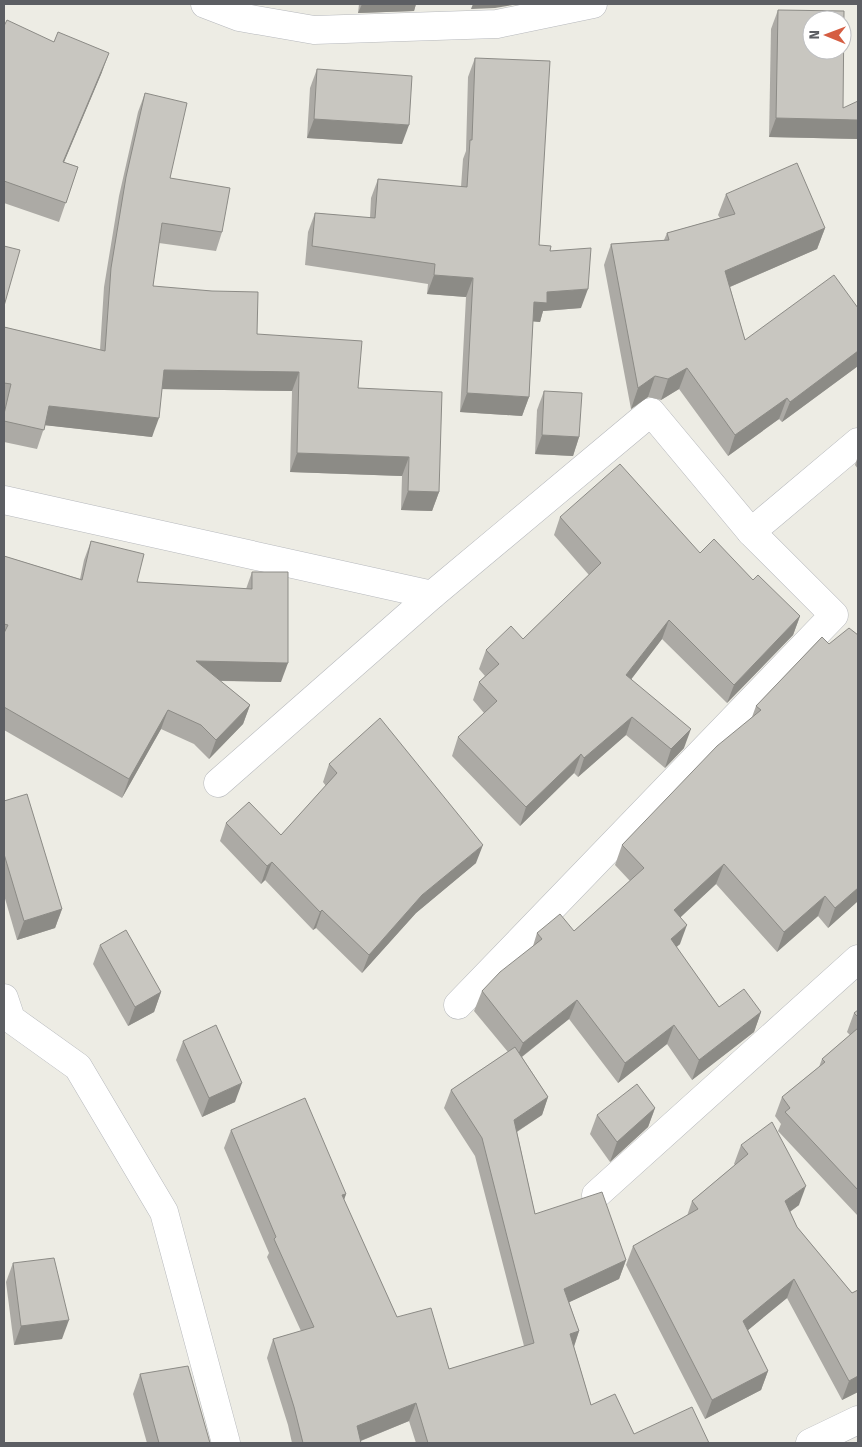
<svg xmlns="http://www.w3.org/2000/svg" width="862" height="1447" viewBox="0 0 862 1447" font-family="'Fira Sans',sans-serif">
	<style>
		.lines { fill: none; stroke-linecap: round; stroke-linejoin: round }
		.minor-casing { stroke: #b6b8bc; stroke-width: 29 }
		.minor { stroke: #fff; stroke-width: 28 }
		.wall { fill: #acaaa5 }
		.shaded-wall { fill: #8c8b86 }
		.building { fill: #c8c6c0; stroke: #8c8b86; fill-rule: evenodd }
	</style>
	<rect width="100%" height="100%" fill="#edece4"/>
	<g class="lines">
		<defs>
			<g id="minor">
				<path d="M205 4 239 17 314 30 497 24 593 4"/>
				<path d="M4 500 432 595"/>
				<path d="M218 783 432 595 651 412 751 532"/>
				<path d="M4 998 11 1019 78 1067 164 1212 226 1443"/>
				<path d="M458 1005 834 615 751 532 858 442"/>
				<path d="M596 1195 858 959"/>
				<path d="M810 1443 858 1420"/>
			</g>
		</defs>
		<use href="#minor" class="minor-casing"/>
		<use href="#minor" class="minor"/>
	</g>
	<g class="wall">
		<path d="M359 4H416L414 11 358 13Z"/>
		<path d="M778 10 843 108 858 139 769 137 771 29Z"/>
		<path d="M4 26 54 42 102 72 64 162 78 167 59 222 4 203Z"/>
		<path d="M475 58 539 245 550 251 581 308 543 311 540 322 533 321 529 397 522 416 460 412 466 297 427 294 428 284 305 265 308 232 315 213 370 218 371 198 378 179 461 187 463 159 466 151 468 77Z"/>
		<path d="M317 69 402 144 307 138 310 88Z"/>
		<path d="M145 93 170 178 222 232 216 251 159 243 153 286 257 334 358 388 439 492 432 511 401 510 402 476 290 472 292 391 162 389 152 437 45 425 37 449 4 442V327L100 350 104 287 119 196 138 112Z"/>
		<path d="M726 194 825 228 817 249 730 287 745 340 858 308V366L782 422 779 419 728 456 679 389 661 400 648 397 631 409 604 265 611 244 664 240 667 233 720 218 718 215Z"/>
		<path d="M544 391 579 437 573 456 535 454 537 410Z"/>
		<path d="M858 456V469L855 465Z"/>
		<path d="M560 517 700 553 753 580 800 616 793 635 727 703 662 639 631 679 684 748 665 768 626 735 578 777 574 773 520 826 452 756 458 737 484 713 473 700 479 682 485 676 479 669 486 650 523 639 589 575 554 535Z"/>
		<path d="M91 541 137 582 246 589 252 572 281 682 220 681 250 705 243 724 209 759 194 744 161 729 122 798 4 730V556L80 579 84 560Z"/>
		<path d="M822 637 858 901 828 928 818 916 777 952 716 884 680 917V944L676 947 719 1007 761 1012 754 1032 692 1080 667 1044 618 1083 569 1019 522 1057 548 1097 542 1115 517 1132 535 1214 626 1260 619 1279 569 1302 579 1331 574 1347 591 1405 634 1434 709 1443H416L409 1421 361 1441V1443H292L288 1425 267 1358 273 1339 301 1331 267 1257 269 1253 224 1148 231 1130 346 1194 344 1200 397 1317 449 1369 524 1346 475 1156 444 1108 451 1090 508 1052 474 1011 482 991 533 946 537 933 574 931 630 881 615 865 622 845 752 717 756 706Z"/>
		<path d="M329 764 476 863 416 913 362 973 316 928 313 930 265 880 261 884 220 841 226 823 281 835 326 786 323 782Z"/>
		<path d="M4 801 62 909 55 928 17 940 4 895Z"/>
		<path d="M100 945 161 992 154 1012 128 1026 93 964Z"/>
		<path d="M854 1013 858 1017V1216L778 1131 781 1124 775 1116 782 1097 819 1067 822 1059 850 1035 847 1032Z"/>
		<path d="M183 1041 235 1102 202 1117 176 1060Z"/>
		<path d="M655 1108 648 1127 610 1162 590 1134 597 1115Z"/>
		<path d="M741 1145 799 1205 790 1212 797 1227 852 1293 858 1290V1392L842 1400 787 1298 748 1330 768 1371 761 1390 705 1419 626 1265 633 1246 687 1216 692 1201 735 1165 734 1164Z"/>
		<path d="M13 1263 62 1339 14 1345 6 1282Z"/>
		<path d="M140 1374 210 1443H147L133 1394Z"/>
	</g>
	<g class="shaded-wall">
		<path d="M362 4H416L414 11 358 13Z"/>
		<path d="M473 4H518L495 8 471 9Z"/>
		<path d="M109 53 102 72 56 181 63 162Z"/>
		<path d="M776 118 858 120V139L769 137Z"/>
		<path d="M314 119 409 125 402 144 307 138Z"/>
		<path d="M825 228 817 249 718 292 725 271Z"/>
		<path d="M434 275 473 278 466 297 427 294Z"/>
		<path d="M588 289 581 308 543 311 540 322 527 321 534 302 547 292Z"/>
		<path d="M858 351V366L782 422 790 402Z"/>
		<path d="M687 368 679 389 661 400 668 379Z"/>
		<path d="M164 370 299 372 292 391 157 389Z"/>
		<path d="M655 376 648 397 631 409 638 388Z"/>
		<path d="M467 393 529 397 522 416 460 412Z"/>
		<path d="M787 398 779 419 728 456 735 435Z"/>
		<path d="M49 406 159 418 152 437 43 425Z"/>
		<path d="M542 435 579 437 573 456 535 454Z"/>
		<path d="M297 453 409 457 402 476 290 472Z"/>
		<path d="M408 491 439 492 432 511 401 510Z"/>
		<path d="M800 616 793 635 727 703 734 685Z"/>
		<path d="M669 620 662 639 620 694 626 675Z"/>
		<path d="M196 661 288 663 281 682 189 680Z"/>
		<path d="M250 705 243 724 209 759 216 740Z"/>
		<path d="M168 710 161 729 122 798 129 779Z"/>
		<path d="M632 717 626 735 578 777 584 758Z"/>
		<path d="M691 729 684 748 665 768 671 749Z"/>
		<path d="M581 754 574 773 520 826 526 807Z"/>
		<path d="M483 845 476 863 416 913 362 973 369 955 422 895Z"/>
		<path d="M272 862 265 880 261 884 267 866Z"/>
		<path d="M724 864 716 884 667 930 674 910Z"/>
		<path d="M858 888V901L828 928 835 908Z"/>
		<path d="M825 896 818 916 777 952 784 932Z"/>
		<path d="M62 909 55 928 17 940 24 921Z"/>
		<path d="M322 910 316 928 313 930 320 912Z"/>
		<path d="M687 925 680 944 663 959 671 939Z"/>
		<path d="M161 992 154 1012 128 1026 135 1007Z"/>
		<path d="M577 1000 569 1019 515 1062 523 1043Z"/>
		<path d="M761 1012 754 1032 692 1080 699 1060Z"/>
		<path d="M674 1025 667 1044 618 1083 625 1063Z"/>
		<path d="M242 1083 235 1102 202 1117 209 1098Z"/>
		<path d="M548 1097 542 1115 507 1138 514 1120Z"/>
		<path d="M655 1108 648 1127 610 1162 617 1142Z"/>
		<path d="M806 1186 799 1205 778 1220 785 1201Z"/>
		<path d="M346 1194 339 1213 342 1195Z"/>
		<path d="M626 1260 619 1279 557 1308 564 1289Z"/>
		<path d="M794 1279 787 1298 736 1340 743 1321Z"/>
		<path d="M69 1320 62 1339 14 1345 21 1326Z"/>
		<path d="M579 1331 573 1349 570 1334Z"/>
		<path d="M768 1371 761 1390 705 1419 712 1400Z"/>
		<path d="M858 1376V1392L842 1400 849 1381Z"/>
		<path d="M416 1403 409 1421 355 1443 357 1426Z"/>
	</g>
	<g class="building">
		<path d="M778 10 844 11 843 108 858 101V120L776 118ZM812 20H842V50H812Z"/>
		<path d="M7 20 54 42 58 32 109 53 63 162 78 167 66 203 4 181V26Z"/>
		<path d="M475 58 550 61 539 245 551 246 550 251 591 248 588 289 547 292V303L534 302 529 397 467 393 473 278 434 275 435 264 312 246 315 213 375 218 378 179 467 187 470 140H472Z"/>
		<path d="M317 69 412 76 409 125 314 119Z"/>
		<path d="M145 93 187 103 170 178 230 188 222 232 162 223 153 286 212 291 258 292 257 334 362 341 358 388 442 392 439 492 408 491 409 457 297 453 299 372 164 370 159 418 49 406 44 430 4 421V414L11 384 4 383V327L105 351 111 268 126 177Z"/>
		<path d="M797 163 825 228 725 271 745 340 834 275 858 308V351L790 402 787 398 735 435 687 368 668 379 655 376 638 388 611 244 669 240 667 233 735 214 726 194Z"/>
		<path d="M4 246 20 250 4 306Z"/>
		<path d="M544 391 582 393 579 437 542 435Z"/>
		<path d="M620 464 700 553 714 539 753 580 758 575 800 616 734 685 669 620 626 675 691 729 671 749 632 717 584 758 581 754 526 807 458 737 497 701 479 682 499 664 486 650 511 626 523 639 601 563 560 517Z"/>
		<path d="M91 541 144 554 137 582 252 589V572H288V663L196 661 250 705 216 740 201 725 168 710 129 779 4 707V633L8 625 4 624V556L82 580Z"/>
		<path d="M849 628 858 635V888L835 908 825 896 784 932 724 864 674 910 687 925 671 939 719 1007 744 989 761 1012 699 1060 674 1025 625 1063 577 1000 523 1043 482 991 500 972 542 939 537 933 560 914 574 931 644 868 622 845 717 746 761 710 756 706 822 637 829 644Z"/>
		<path d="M380 718 483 845 422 895 369 955 322 910 320 912 272 862 267 866 226 823 249 802 281 835 337 773 329 764Z"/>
		<path d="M27 794 62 909 24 921 4 854V801Z"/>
		<path d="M126 930 161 992 135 1007 100 945Z"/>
		<path d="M858 1010V1017L854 1013Z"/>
		<path d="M216 1025 242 1083 209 1098 183 1041Z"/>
		<path d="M858 1028V1190L785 1112 790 1108 782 1097 825 1062 822 1059Z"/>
		<path d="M515 1047 548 1097 514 1120 535 1214 602 1192 626 1260 564 1289 579 1331 570 1334 591 1405 615 1394 634 1434 692 1407 709 1443H428L416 1403 357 1426 361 1443H303L294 1407 273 1339 314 1327 274 1239 276 1237 231 1130 305 1098 346 1194 342 1195 397 1317 431 1308 449 1369 534 1343 482 1138 451 1090Z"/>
		<path d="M637 1084 655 1108 617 1142 597 1115Z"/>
		<path d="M772 1122 806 1186 785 1201 797 1227 852 1293 858 1290V1376L849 1381 794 1279 743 1321 768 1371 712 1400 633 1246 698 1209 692 1201 748 1154 741 1145Z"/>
		<path d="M54 1258 69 1320 21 1326 13 1263Z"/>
		<path d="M188 1366 210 1443H159L140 1374Z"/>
	</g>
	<rect width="862" height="1447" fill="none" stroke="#5c5e63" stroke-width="10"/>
	<g transform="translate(827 35) rotate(271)"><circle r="24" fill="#ffffff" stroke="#bebfc1"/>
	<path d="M0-4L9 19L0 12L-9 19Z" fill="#d55d42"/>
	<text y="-8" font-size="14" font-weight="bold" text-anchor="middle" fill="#5c5e63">N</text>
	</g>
</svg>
